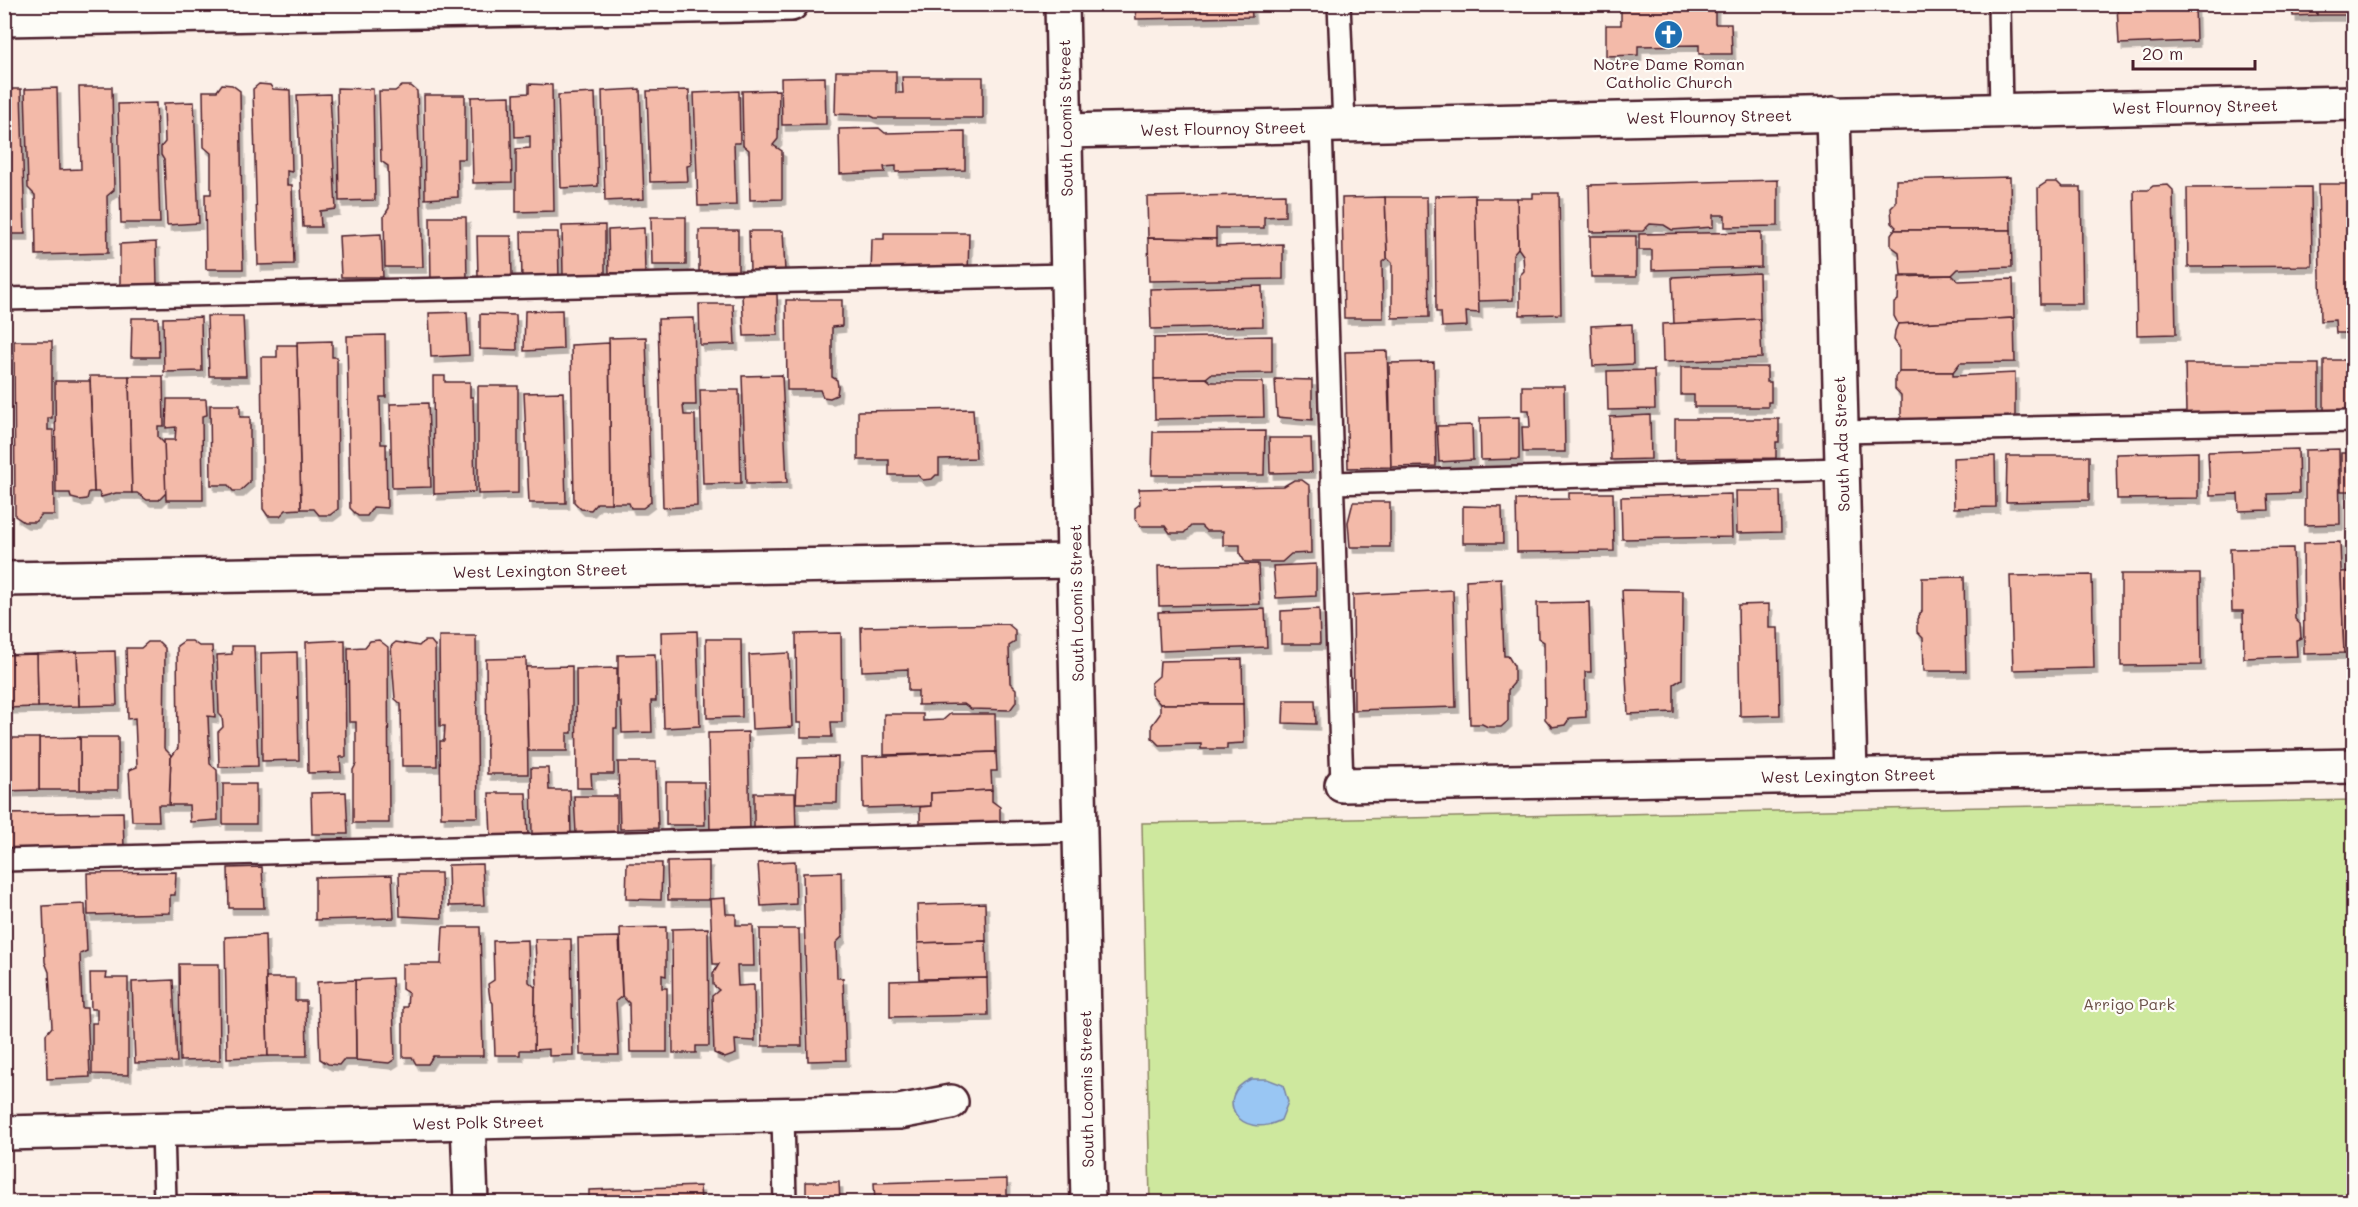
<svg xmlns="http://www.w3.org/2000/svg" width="2358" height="1207" viewBox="0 0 2358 1207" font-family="Mali,sans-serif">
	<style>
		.green { fill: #cee89e; stroke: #8c8464; stroke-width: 1.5 }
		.water { fill: #99c6f3; stroke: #7983a3; stroke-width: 1.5 }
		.building { fill: #f3baa9; stroke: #4a1f2b; stroke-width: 1.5; filter: url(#shadow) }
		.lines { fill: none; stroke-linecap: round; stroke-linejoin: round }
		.service-casing { stroke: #4a1f2b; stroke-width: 26 }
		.minor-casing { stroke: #4a1f2b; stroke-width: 38 }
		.tertiary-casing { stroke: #4a1f2b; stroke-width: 38 }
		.service { stroke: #fdfcf7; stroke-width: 21 }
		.minor { stroke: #fdfcf7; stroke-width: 33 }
		.tertiary { stroke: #fdfcf7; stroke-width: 33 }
		.labels { text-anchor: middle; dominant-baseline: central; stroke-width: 4.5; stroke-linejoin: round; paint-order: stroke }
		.poi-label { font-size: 16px; fill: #4a1f2b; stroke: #fdfcf7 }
		.street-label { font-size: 16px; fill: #4a1f2b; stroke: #fdfcf7 }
		.park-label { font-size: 16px; fill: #6b5148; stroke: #fdfcf7 }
	</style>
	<defs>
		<filter id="shadow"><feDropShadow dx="3.5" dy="6" stdDeviation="0" flood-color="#0004"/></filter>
	</defs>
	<rect width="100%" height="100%" fill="#fbefe7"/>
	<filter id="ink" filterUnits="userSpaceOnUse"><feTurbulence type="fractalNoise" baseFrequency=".0167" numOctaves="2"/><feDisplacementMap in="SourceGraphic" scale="12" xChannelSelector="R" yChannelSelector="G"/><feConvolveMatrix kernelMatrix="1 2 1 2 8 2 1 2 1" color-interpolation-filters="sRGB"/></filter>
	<g filter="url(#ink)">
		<path class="green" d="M2353 800V1202H1150L1142 823Z"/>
		<path class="water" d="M1251 1079H1267L1283 1085 1288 1102 1281 1120C1239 1142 1212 1096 1251 1079Z"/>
		<g class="building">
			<path d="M1135 4H1251L1252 17 1136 19Z"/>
			<path d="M1617 4H1718L1715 8V24H1731L1732 54H1699V45L1638 46V55L1606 56V25H1621V9Z"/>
			<path d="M2195 4 2196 41 2119 44 2117 5Z"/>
			<path d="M2292 4H2317V15L2293 16Z"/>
			<path d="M2317 4H2354L2353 15H2317Z"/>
			<path d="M836 71H896V93H903L902 77H983V118H875L869 115 835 114Z"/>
			<path d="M825 77 826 124 782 125 781 78Z"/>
			<path d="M222 84 232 85 240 91 243 269H206L205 194H211V153L204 147 203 91H217Z"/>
			<path d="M259 84 270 85 273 89 290 90 292 172 287 171V185H292L294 264 258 265 253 89Z"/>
			<path d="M529 84 552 85 554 211 516 212V149L530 148V136L515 137 514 94 529 93Z"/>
			<path d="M402 86H411L417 91 423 267H385L384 216 389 208 388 166 381 161 379 91H395Z"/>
			<path d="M79 87H112L114 190 107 196 108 253 36 255 35 195 28 188 25 89 57 88 59 170 81 169Z"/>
			<path d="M337 88 373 89 375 200 339 201Z"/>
			<path d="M4 89H21L25 234H4Z"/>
			<path d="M640 89 644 199 605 201 602 91Z"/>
			<path d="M689 90 691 165 687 166 688 181 650 182 647 91Z"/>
			<path d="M779 90 778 139 773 145 782 151V199L750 200 749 150 743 145 742 91Z"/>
			<path d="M739 91 740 143H734L736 205 698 206 694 93Z"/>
			<path d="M595 93 598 186 561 188 558 95Z"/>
			<path d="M330 94 336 209 320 211 321 227H303L297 95Z"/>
			<path d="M424 95H465V159H457L458 197 425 199Z"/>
			<path d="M510 96 512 182 473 183 471 97Z"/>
			<path d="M194 102 199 223 167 225 164 160 161 155V147L165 142 164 103Z"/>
			<path d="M156 103 160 223H121L118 104Z"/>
			<path d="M879 128 885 133 965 131V170L896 172V166L884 167 885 172 840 174 839 129Z"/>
			<path d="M2010 177 2011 230H1894L1896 227 1892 223 1891 208 1896 203V180Z"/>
			<path d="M1778 180V226L1725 227V215H1713V227L1672 230 1664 225 1650 224 1643 231 1590 232 1589 185Z"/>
			<path d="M2047 182H2057L2062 187H2081L2083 304H2040L2038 188Z"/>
			<path d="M2318 184H2354V333H2336L2335 320 2321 321Z"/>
			<path d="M2168 185 2173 190 2176 334 2137 335 2134 190H2148L2153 186Z"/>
			<path d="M2311 187 2312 266 2188 267 2187 188Z"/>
			<path d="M1533 193H1559L1561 314 1520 315V275L1524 271 1523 255 1518 248 1517 198H1533Z"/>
			<path d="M1285 194V216L1264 217V228H1216V239L1148 238 1147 197Z"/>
			<path d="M1475 195 1479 313 1466 312 1467 326 1442 327 1441 312H1436L1435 196Z"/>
			<path d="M1385 197H1427L1429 317 1392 318V263L1387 258Z"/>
			<path d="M1385 197 1387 258 1382 262 1383 318H1344L1342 198Z"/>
			<path d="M1475 198H1517L1518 248 1513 254V300L1478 301Z"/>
			<path d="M430 217H466L467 283 431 285Z"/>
			<path d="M651 217H686V265H652Z"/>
			<path d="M605 225V275H563L562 226Z"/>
			<path d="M644 228 645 273H609L608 230Z"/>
			<path d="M699 230H738V272L699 273Z"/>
			<path d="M1894 230H2011L2012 267 1958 269 1952 275H1901L1899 252 1891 246V234Z"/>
			<path d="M749 231H783L785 271 750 272Z"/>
			<path d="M521 232H558L559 279 522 280Z"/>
			<path d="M1761 232V267L1652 270V250H1639V234Z"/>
			<path d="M884 233H969L968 275H871L872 239H884Z"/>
			<path d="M381 234 383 277H341L339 236Z"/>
			<path d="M477 236H511L512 276 478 277Z"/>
			<path d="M1590 236H1636V277H1591Z"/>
			<path d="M1148 238 1216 239V246L1283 244V279L1149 281Z"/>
			<path d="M156 242 157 285 120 286V244Z"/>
			<path d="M1759 273 1760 319 1674 324 1672 277Z"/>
			<path d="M1952 275 1958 281 2013 279 2014 318 1898 324 1894 316V303L1898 300 1899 277Z"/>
			<path d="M1262 286 1263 326 1151 329 1150 289Z"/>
			<path d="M777 294 778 335 744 336 742 295Z"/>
			<path d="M786 300H842V326L832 327V377L837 380 838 387 837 395 830 398 823 397 820 390H787Z"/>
			<path d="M699 304H733L735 344 700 345Z"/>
			<path d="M562 310 563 349 524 351 525 311Z"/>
			<path d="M467 312 469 355 431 357 429 313Z"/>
			<path d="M480 314 516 315 517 350 480 349Z"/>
			<path d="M207 316H243L246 376H209Z"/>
			<path d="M201 317 202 371 164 372 163 318Z"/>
			<path d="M132 318H158L159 357H131Z"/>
			<path d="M694 318 696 405H683L684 415H695L697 506 663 508 658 319Z"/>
			<path d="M2014 318 2015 362 1960 363 1953 372H1899V347L1894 340 1895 331 1898 324Z"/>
			<path d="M1760 319 1762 358 1663 362 1662 324Z"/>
			<path d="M1632 324 1633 364 1593 366 1591 326Z"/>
			<path d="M385 335 386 397H380L381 444H386L387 508 373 507 367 516H358L350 508 347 336Z"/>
			<path d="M1272 336V373L1211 374 1206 378 1154 379V338Z"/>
			<path d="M646 337 651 502 643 508H631L629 503H611L609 338Z"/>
			<path d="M14 341H52V418H48V430H53L54 515H41L35 522H24L15 516Z"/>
			<path d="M332 341V357H337L338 509 330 515H319L314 509H301L297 342Z"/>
			<path d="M609 343 611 503H597L591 510 581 509 574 502 571 345Z"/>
			<path d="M277 345H297L301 509 286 510 280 516H268L263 509 261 357H277Z"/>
			<path d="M1387 351 1391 467 1348 468 1345 352Z"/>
			<path d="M2324 360H2354V412L2324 411Z"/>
			<path d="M1434 362 1436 466 1391 467 1389 363Z"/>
			<path d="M2185 364H2319V411L2186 413Z"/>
			<path d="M1681 367H1767V382H1771V402H1768V407H1694V395H1681Z"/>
			<path d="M1654 370 1655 409 1608 410 1607 371Z"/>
			<path d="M1899 372H1953V376L2015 373V417L1977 418 1971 423H1962L1960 418 1901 419V395L1895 389V377Z"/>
			<path d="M782 375 787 483 746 484 742 376Z"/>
			<path d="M90 376H129L132 493H116L101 497 99 492H94Z"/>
			<path d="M129 376H163L164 426H158V437L165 444 166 493 159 500H147L137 493H132Z"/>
			<path d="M433 376H445V382H470V397H473L475 492 434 494Z"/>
			<path d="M1206 378 1211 382H1263L1264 417 1155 419 1154 379Z"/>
			<path d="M1275 379 1312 380V420L1277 417Z"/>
			<path d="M55 381H90L94 492H89L87 499 79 500 71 498 70 493H56Z"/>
			<path d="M478 386H518V493L478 494Z"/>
			<path d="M1522 386H1564L1565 452H1523L1522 427H1530L1529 410H1522Z"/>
			<path d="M700 390H739L741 483 703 484Z"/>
			<path d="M563 392 566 503H529L524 393Z"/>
			<path d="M167 399H206L207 415 202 416 203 500H166L164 440H175L176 427 166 428Z"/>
			<path d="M428 403 431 487 392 488 390 404Z"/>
			<path d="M210 405H240V417H250V482L240 491H233L228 485H211Z"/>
			<path d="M973 409 976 458 939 459V475H936L932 479 923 480 917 475H889V460H858V411Z"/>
			<path d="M1650 415 1651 459 1611 460 1610 417Z"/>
			<path d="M1519 417V459L1481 460 1480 418Z"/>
			<path d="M1675 419H1779V442H1776V458L1675 459Z"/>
			<path d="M1472 425 1473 460 1439 462 1437 426Z"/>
			<path d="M1265 431 1264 475H1152L1153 432Z"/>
			<path d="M1269 438H1311L1312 472 1270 473Z"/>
			<path d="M2298 449 2299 493 2268 494 2269 510 2239 511 2238 494 2210 495 2208 452Z"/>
			<path d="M2339 449 2340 524 2305 525V450Z"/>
			<path d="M2198 452V498L2117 499 2116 454Z"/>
			<rect x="2341" y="453" width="13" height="38"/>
			<path d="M1995 456 1996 507 1954 508 1953 458Z"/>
			<path d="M2007 456H2089V500L2006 502Z"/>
			<path d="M1294 480H1302L1310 486 1311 553 1291 554 1282 562H1245L1240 554V545H1223V531H1206L1201 526H1191L1184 533H1170L1165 526H1141L1135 519V508L1140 504 1139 489 1284 486Z"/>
			<path d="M1736 491H1780L1781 532 1737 533Z"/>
			<path d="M1569 493H1613L1614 551 1517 552 1516 500 1569 499Z"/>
			<path d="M1731 494 1732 537 1622 539 1621 497Z"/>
			<path d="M1353 502H1390V547H1350L1348 522Z"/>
			<path d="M1463 506 1502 507 1503 543H1463Z"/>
			<path d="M2340 542 2344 653 2304 654 2303 543Z"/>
			<path d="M2293 548 2295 619 2300 624 2301 638 2296 640 2297 656 2244 658 2243 611H2232L2230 549Z"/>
			<path d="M1258 564 1260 604 1159 606 1158 566Z"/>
			<path d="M1316 564V596L1276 598 1273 566Z"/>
			<path d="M2354 571V653H2344L2341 572Z"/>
			<path d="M2121 574H2200L2201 665 2121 666Z"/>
			<path d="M2092 575 2094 668 2013 670 2010 576Z"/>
			<path d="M1964 577 1966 671H1924L1923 638 1917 632V619L1922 611V578Z"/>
			<path d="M1501 578 1504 656H1508L1514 666V683L1508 690V721L1501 727H1488L1482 724H1470L1466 580Z"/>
			<path d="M1453 590 1456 707 1354 710 1353 595Z"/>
			<path d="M1622 590 1683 591 1682 679 1674 684V712L1628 714Z"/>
			<path d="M1589 602 1591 672H1585L1586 717 1570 718 1565 725 1552 727 1545 719 1544 642 1538 638 1537 603Z"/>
			<path d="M1769 604V628H1778L1780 715 1740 716 1738 605Z"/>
			<path d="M1265 609 1267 647 1160 651 1158 612Z"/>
			<path d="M1319 609 1320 644H1281V611Z"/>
			<path d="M1008 624 1015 630V642L1009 646 1010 683 1016 689V702L1010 710 971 709 964 704 918 705V691H908V669L862 671 861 627Z"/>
			<path d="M697 631 700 726 664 728 661 632Z"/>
			<path d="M841 633 842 722H831L832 737H801V723H797L796 634Z"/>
			<path d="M439 636H476L478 817H441L440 741H444L445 726H440Z"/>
			<path d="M706 639H741L742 717 707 718Z"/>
			<path d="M345 640 346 757H340L341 772 308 773 306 642Z"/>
			<path d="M379 640 388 647 389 823H353V770L356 764V722H349L348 648 365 647 370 641Z"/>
			<path d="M184 641H192L199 646H212L215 717 208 716 210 764 217 770 218 820 190 822 189 805H169L171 755 172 756 178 748 177 646Z"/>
			<path d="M424 641H431L435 646 437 766H402L401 704 395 699 391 646 396 642 419 646Z"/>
			<path d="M148 642H159L165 648 164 748 171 755 169 805H158L159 821H132L129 770 137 767 135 718 128 719 126 648H141Z"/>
			<path d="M232 646H254L258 766 219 767 218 732 223 727 222 717 219 714 217 655 232 654Z"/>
			<path d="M115 651 117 705 79 706 77 652Z"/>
			<path d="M77 652 79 706 38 707 37 654Z"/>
			<path d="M297 652 299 760 262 761 261 653Z"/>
			<path d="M789 653 792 727 752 729 749 655Z"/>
			<path d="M37 654 38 707 4 708V655Z"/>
			<path d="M655 654 656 701H651L652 732 622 733 621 702H618V655Z"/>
			<path d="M526 658 528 774H487L486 659Z"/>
			<path d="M1242 659 1243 704H1160L1151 694V683L1159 676 1160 661Z"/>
			<path d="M572 666V733H567V751H528L526 667Z"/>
			<path d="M617 668V728H614V774H591L592 788H577L576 669Z"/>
			<path d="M1284 700H1315L1316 724 1283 723Z"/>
			<path d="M1160 704H1243L1244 743 1227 744V749H1201V744L1159 745 1152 738V725L1160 714Z"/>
			<path d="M884 714H923V721L943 720 950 714H995L996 752 884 755Z"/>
			<path d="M748 732 750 834H710L708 733Z"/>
			<rect x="80" y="737" width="38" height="53"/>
			<path d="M80 737V790H39V738Z"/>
			<path d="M4 738H39V790L4 791Z"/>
			<path d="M996 752 997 771H991L992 790 931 793V806L863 808 862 757Z"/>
			<path d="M838 757 837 803H796L798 758Z"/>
			<path d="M618 762H656L658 828 620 829Z"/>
			<path d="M531 768H548L549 790H570L571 834 532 835Z"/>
			<path d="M666 782H704L705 825H666Z"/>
			<rect x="223" y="784" width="33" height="40"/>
			<path d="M992 790V801L1000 807V823L920 832V807L931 806V793Z"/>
			<path d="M346 792 348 834H312L311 793Z"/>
			<path d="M489 793H526L528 835 491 836Z"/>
			<path d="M754 793H795L796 834H754Z"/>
			<path d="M574 796H617V834H576Z"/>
			<path d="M123 812 124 848 4 851V814Z"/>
			<path d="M709 861V900H668L667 862Z"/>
			<path d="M795 861 796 904 761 906 758 863Z"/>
			<path d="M627 863H662L661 900 626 899Z"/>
			<path d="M482 864 484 905 449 906 448 865Z"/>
			<path d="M262 867 264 908H229L228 868Z"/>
			<path d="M176 872 175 895H170V913L88 915 87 873Z"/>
			<path d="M841 872 842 937 836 943 837 978H843L846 1060 808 1061 803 873Z"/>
			<path d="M399 873H441L442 918 400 916Z"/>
			<path d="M392 875 394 918 315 920V877Z"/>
			<path d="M725 898 726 914H736V925H753L754 966H737L738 986 754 985 755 1041 735 1040 736 1054 725 1058 714 1053 712 996 719 990 713 985V974L719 964H713L710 899Z"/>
			<path d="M985 903 986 941 918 943 917 905Z"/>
			<path d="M85 904 87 951 80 954 82 1008H87L90 1077 47 1079 46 1034 52 1027 49 972 45 962 43 906Z"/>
			<path d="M443 927H480L483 1056H433L428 1064H416L412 1057H403V1007H407L408 993 402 989V964H441Z"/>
			<path d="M666 927V976L662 975V988H667V1052H630L629 1003 622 996 620 928Z"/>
			<path d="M708 928 709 1046H696V1053H673L672 929Z"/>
			<path d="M760 929H799L802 1046H762Z"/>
			<path d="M265 935 268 1056 227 1058 225 937Z"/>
			<path d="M619 937 622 996 616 1001 619 1055H580L578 938Z"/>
			<path d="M535 939H571L573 1055 549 1056V1049L534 1050 535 987 537 984Z"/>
			<path d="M528 940 529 982 535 987 534 1050H520V1055H495L493 1003 490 999 488 984 494 980 493 941Z"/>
			<path d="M986 941 987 978 919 979 918 943Z"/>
			<path d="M179 964H219L220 1060 180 1061Z"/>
			<path d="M90 973H107L106 978H128V1075L92 1074V1023H97V1009H91Z"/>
			<path d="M266 978H295V1001H306L307 1056H268Z"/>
			<path d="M392 978 395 1059 389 1063 356 1060 355 980Z"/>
			<path d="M987 978 988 1015 890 1017V981Z"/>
			<path d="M173 980 177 1062 135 1063 132 982Z"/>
			<path d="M355 980 356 1060H343L339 1065 328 1064 320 1059 317 982Z"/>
			<path d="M1007 1179V1202H875L874 1183Z"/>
			<path d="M806 1182H839L840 1202H806Z"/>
			<path d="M700 1186 701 1202H589V1190Z"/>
			<path d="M357 1194V1202H253V1197Z"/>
			<path d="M233 1195V1202H188V1197Z"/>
		</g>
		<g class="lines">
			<defs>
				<g id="service">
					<path d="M1339 4 1344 125"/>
					<path d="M1999 4 2001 110"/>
					<path d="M1321 126 1342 785"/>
					<path d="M4 299 1068 275"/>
					<path d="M1841 432 2354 421"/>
					<path d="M1332 483 1842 469"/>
					<path d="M4 860 1080 831"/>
					<path d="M783 1114 785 1202"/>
					<path d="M163 1129 165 1202"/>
				</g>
				<g id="minor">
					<path d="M4 19 791 4"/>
					<path d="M1833 113 1850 775"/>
					<path d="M1065 131 2354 103"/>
					<path d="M4 579 1075 561"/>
					<path d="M1342 785 2354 766"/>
					<path d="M468 1122 471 1202"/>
					<path d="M4 1133 899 1112 951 1102"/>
				</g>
				<path id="tertiary" d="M1062 4 1088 1202"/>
			</defs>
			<use href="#service" class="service-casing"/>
			<use href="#minor" class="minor-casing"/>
			<use href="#tertiary" class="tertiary-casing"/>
			<use href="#service" class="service"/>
			<use href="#minor" class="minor"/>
			<use href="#tertiary" class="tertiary"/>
		</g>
	</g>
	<defs>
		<symbol id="church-disc" viewBox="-11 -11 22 22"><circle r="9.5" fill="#1f6fb2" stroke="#fdfcf7"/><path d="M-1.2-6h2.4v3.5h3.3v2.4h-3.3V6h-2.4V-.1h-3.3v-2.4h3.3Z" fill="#fff"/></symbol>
	</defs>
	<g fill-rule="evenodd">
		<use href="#church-disc" x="1652" y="18" width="33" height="33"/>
	</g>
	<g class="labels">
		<g class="poi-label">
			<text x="1669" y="63">Notre Dame Roman<tspan x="1669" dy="18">Catholic Church</tspan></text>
		</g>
		<g class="street-label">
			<text transform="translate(2195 106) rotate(-1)">West Flournoy Street</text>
			<text transform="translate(1709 116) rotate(-1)">West Flournoy Street</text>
			<text transform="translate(1065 118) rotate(-91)">South Loomis Street</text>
			<text transform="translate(1223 128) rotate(-1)">West Flournoy Street</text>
			<text transform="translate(1841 444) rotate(-92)">South Ada Street</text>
			<text transform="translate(540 570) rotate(-1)">West Lexington Street</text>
			<text transform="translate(1076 603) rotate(-91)">South Loomis Street</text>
			<text transform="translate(1848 775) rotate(-1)">West Lexington Street</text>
			<text transform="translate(1086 1089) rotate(-91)">South Loomis Street</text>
			<text transform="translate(478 1122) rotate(-1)">West Polk Street</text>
		</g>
		<g class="park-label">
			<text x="2129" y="1003">Arrigo Park</text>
		</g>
	</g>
	<rect width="2358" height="1207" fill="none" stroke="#fdfcf7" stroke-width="24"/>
	<rect x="12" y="12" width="2334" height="1183" fill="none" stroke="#4a1f2b" stroke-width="2" filter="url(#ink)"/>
	<path d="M2133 60v9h122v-9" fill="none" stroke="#4a1f2b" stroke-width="3"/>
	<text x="2142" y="60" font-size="18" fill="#4a1f2b" stroke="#fdfcf7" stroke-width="4.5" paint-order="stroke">20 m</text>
</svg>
